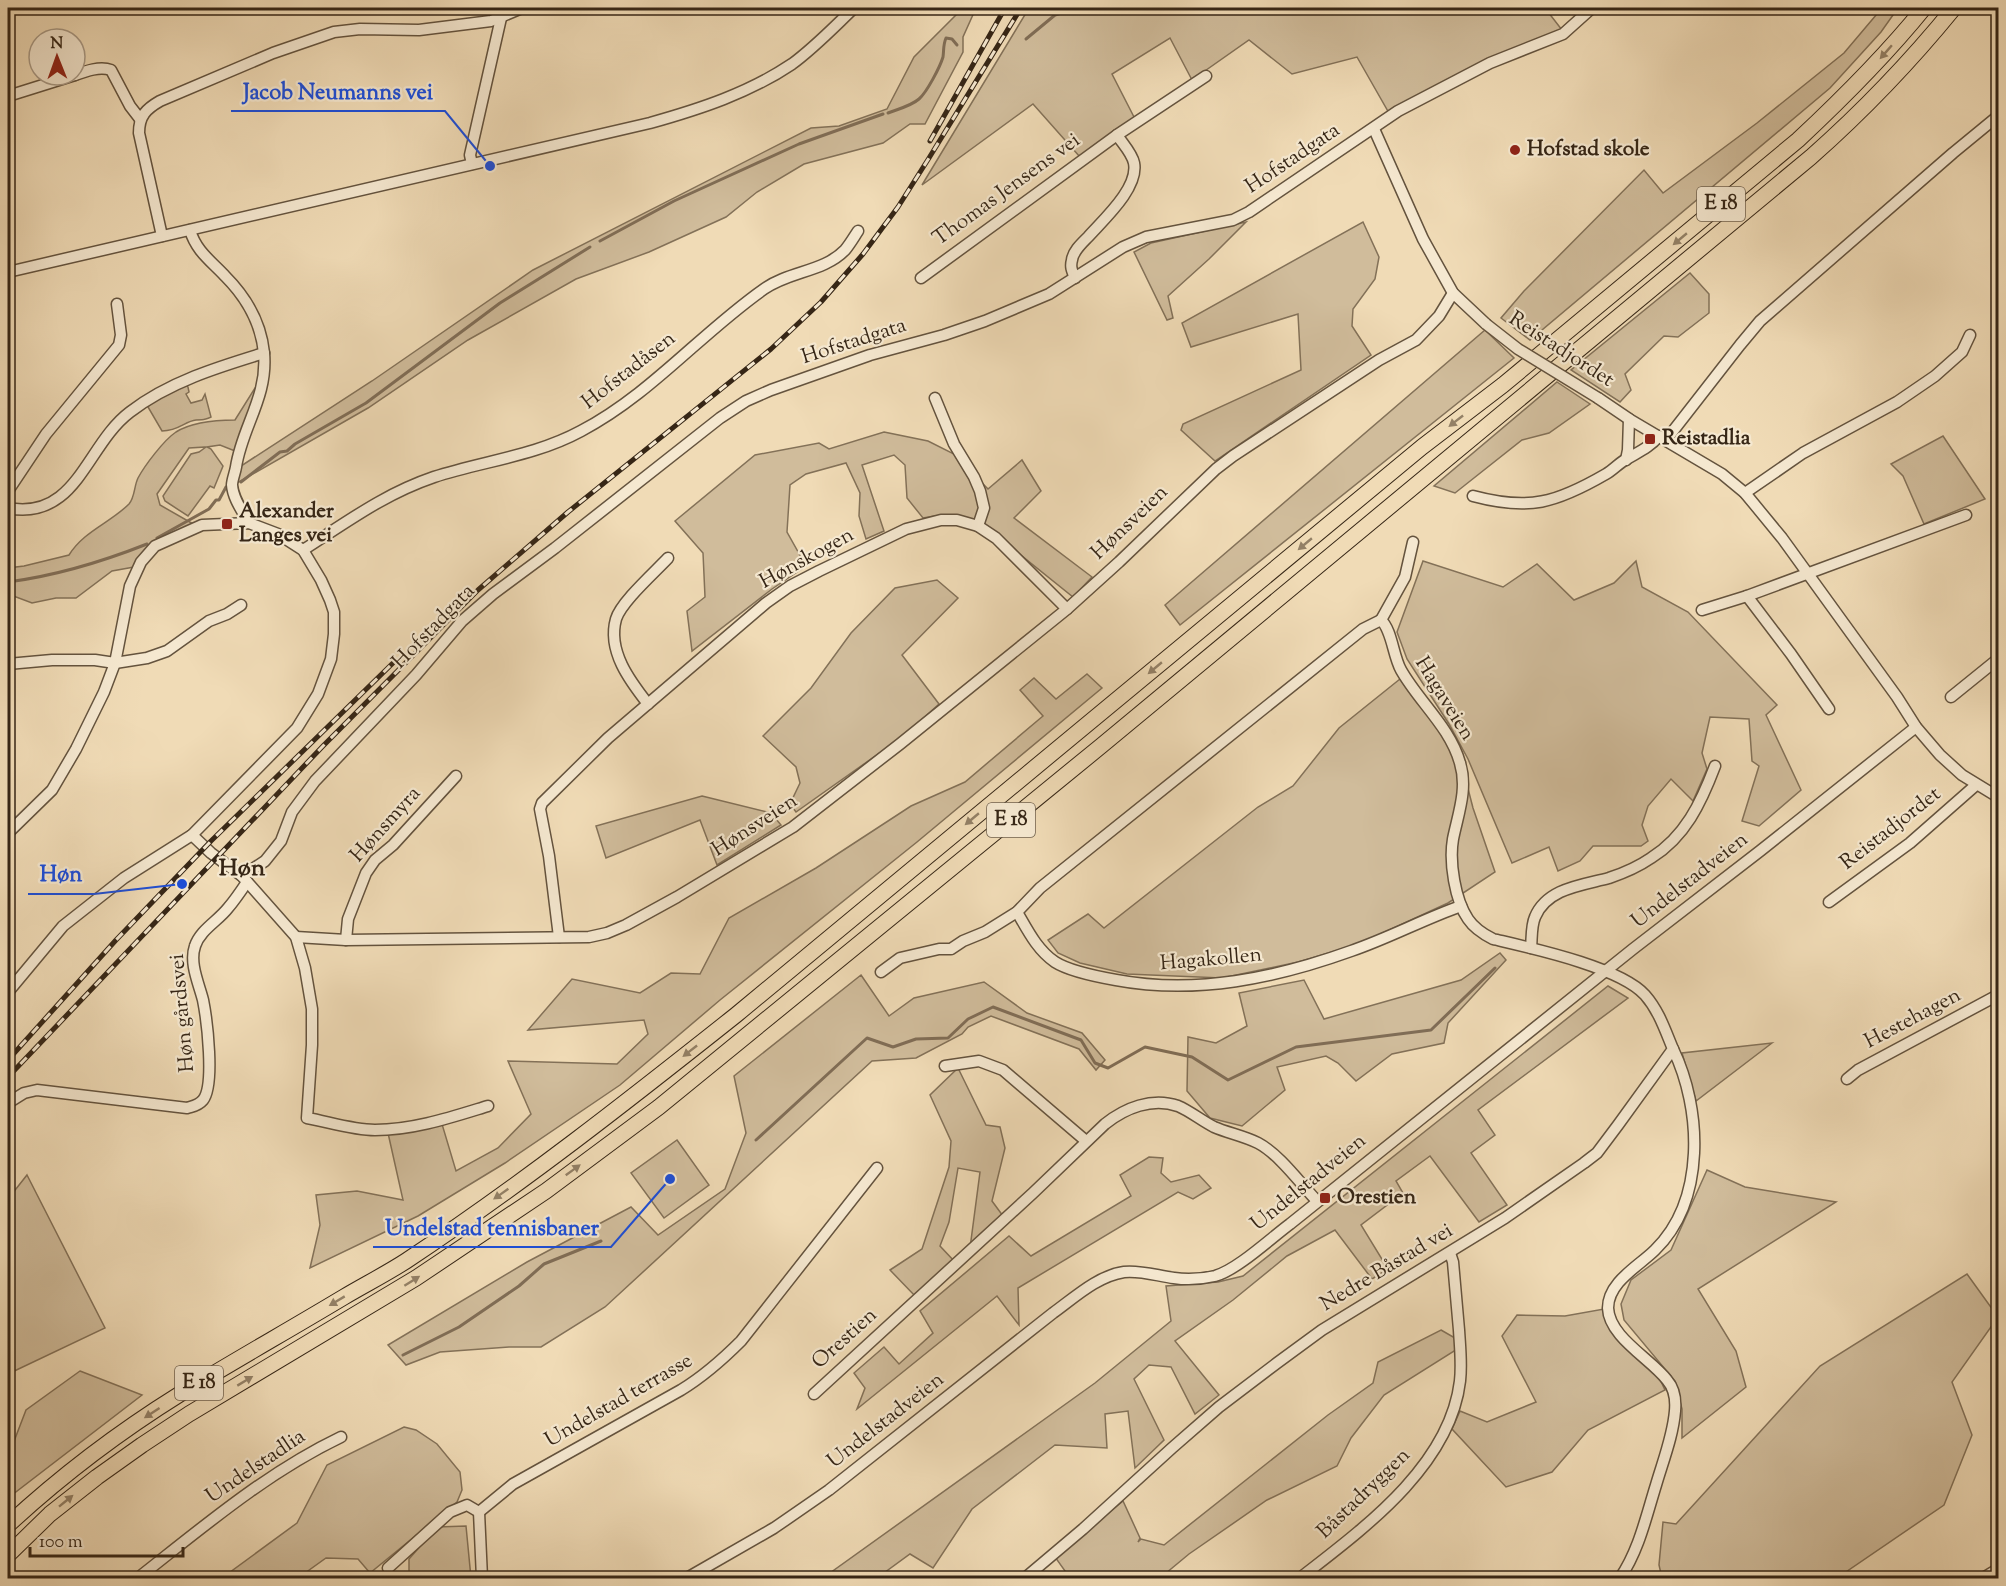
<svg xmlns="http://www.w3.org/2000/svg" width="2006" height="1586" viewBox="0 0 2006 1586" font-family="'Sorts Mill Goudy',serif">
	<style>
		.green { fill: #d0bc9b; stroke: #837158; stroke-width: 1.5 }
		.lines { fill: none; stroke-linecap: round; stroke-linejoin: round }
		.stream { stroke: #806d56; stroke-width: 3 }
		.minor-casing { stroke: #64533e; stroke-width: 13 }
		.highway-casing { stroke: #362616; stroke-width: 17 }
		.minor { stroke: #f5e8d0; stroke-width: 10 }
		.highway { stroke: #f0dbb6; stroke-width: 15 }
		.rail-casing { stroke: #362616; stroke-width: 5 }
		.rail { stroke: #f5e8d0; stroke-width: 3; stroke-dasharray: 9; stroke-linecap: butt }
		.minor-bridge-casing { stroke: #64533e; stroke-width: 13; stroke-linecap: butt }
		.minor-bridge { stroke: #f5e8d0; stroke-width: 10 }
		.oneway { fill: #938066 }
		.poi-dot { fill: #8f2418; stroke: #f5e8d0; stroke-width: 2 }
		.labels { text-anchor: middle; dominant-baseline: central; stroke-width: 4.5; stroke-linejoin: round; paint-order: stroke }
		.shield { fill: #f5e8d0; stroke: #6f604e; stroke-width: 1.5 }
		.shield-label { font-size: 20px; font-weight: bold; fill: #362616 }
		.poi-label { font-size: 21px; font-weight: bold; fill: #362616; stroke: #f5e8d0; text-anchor: start }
		.street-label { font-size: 21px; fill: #362616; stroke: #f5e8d0 }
		.quarter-label { font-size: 24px; font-weight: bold; fill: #362616; stroke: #f5e8d0 }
		.leader { fill: none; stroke: #1d4ed8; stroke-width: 2 }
		.callout-dot { fill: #1d4ed8; stroke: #f5e8d0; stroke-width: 2 }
		.callout-label { font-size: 22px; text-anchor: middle; font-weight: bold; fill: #1d4ed8; stroke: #f5e8d0; stroke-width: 4.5; stroke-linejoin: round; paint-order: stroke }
	</style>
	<rect width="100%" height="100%" fill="#f0dbb6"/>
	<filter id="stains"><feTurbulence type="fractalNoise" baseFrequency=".00333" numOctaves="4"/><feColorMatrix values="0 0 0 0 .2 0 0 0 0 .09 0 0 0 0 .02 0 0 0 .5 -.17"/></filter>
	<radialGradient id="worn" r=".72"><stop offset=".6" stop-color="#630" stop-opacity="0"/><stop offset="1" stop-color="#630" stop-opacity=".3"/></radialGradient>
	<g class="green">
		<path d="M963 8H976L963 37V52L925 124H910L883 143 804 164 757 192 726 217 649 252 576 279 468 340 368 408 237 483 241 466 372 381 533 270 811 128 839 126 887 109 914 57Z"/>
		<path d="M1029 8H1545L1562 30 1389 113 1357 57 1292 74 1249 40 1192 80 1170 38 1112 74 1135 119 1080 157 1033 104 922 185Z"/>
		<path d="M1882 8H1898L1881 32 1830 88 1530 340 1501 318 1524 291 1644 170 1663 193 1757 123 1844 53Z"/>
		<path d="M1246 222 1209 259 1168 296 1173 318 1167 320 1134 252 1151 243Z"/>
		<path d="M1363 222 1379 257 1375 279 1353 309 1352 326 1371 355 1215 461 1181 430 1183 424 1301 370 1298 314 1191 347 1182 323Z"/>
		<path d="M1690 273 1709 294V313L1678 337 1664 336 1625 374 1631 390 1620 402 1571 370Z"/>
		<path d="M1485 330 1514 358 1180 625 1165 605Z"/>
		<path d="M1557 382 1590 404 1549 433 1522 440 1455 493 1434 486Z"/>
		<path d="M186 385 188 387 189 392 186 394 191 403 202 400 205 394 211 417C202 421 205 419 196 420 185 421 179 431 162 431L148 407 152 401Z"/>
		<path d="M255 388H259L235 451 220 445 207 447 211 449 223 466 214 488 210 486 188 516 165 501 163 496 191 454 199 452 206 447 189 448 157 494 160 505 195 525 163 539 134 567 112 571 76 598H56L32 603 8 594V568L24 566 69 555C84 531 110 523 129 504 135 497 134 486 138 478 145 465 164 440 176 432 192 422 217 420 235 420Z"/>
		<path d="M884 432 928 441 954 454 988 489 1022 460 1041 491 1014 518 1092 577 1073 597 982 524C964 516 943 513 923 518L907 498 905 465 894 455 862 465 884 531 866 539 859 516 860 493 846 463 806 474 790 485 787 532 806 566 772 589 692 651 687 611 705 597 703 553 675 521 755 455 819 443 829 449Z"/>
		<path d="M1943 436 1985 499 1924 524 1903 476 1891 464Z"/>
		<path d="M1423 561 1503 587 1537 564 1574 600 1614 583 1636 561 1642 587 1688 612 1777 705 1766 715 1801 790 1759 826 1742 821 1759 766 1752 761 1749 719 1710 717 1702 753 1707 769 1693 801 1671 779 1648 806 1642 825 1648 841 1641 846H1593L1580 861 1558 871 1549 847 1512 863 1468 759 1449 724 1407 659 1397 632Z"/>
		<path d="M937 580 958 598 902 655 939 704 905 735 796 812 790 804 800 783 796 767 763 736 811 688 851 633 895 588Z"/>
		<path d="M1087 674 1102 688 917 842 720 1000 620 1085 505 1163 418 1216 310 1268 320 1225 316 1195 357 1191 403 1200 388 1133 442 1124 456 1171 498 1148 531 1114 508 1061 617 1064 648 1034 644 1020 528 1030 572 979 640 993 671 973 700 974 729 918 816 868 911 806 965 782 1043 716 1020 690 1034 678 1056 699Z"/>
		<path d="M1400 679 1451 745 1462 765 1473 808 1495 872 1448 903 1359 944 1298 962 1222 978 1127 974 1080 963 1058 953 1048 940 1088 914 1104 928 1258 807 1293 786 1339 728Z"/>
		<path d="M702 796 771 813 781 825 717 865 700 820 606 858 596 826Z"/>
		<path d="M1500 953 1506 960 1448 1023 1444 1043 1392 1054 1356 1081 1338 1063 1326 1056 1277 1067 1285 1090 1242 1126 1210 1118 1187 1091 1188 1037 1216 1043 1247 1026 1239 993 1304 980 1324 1019 1461 980Z"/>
		<path d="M861 975 889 1016 914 998 984 982 1027 1013 1082 1033 1105 1060 1096 1070 1079 1049 991 1016 968 1027 962 1034 916 1058 872 1061 605 1307 541 1347H509L440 1352 406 1365 388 1345 527 1262 631 1207 658 1235 725 1189 746 1133 734 1076Z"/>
		<path d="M1608 986 1628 998 1478 1110 1495 1135 1471 1153 1507 1205 1479 1222 1430 1156 1396 1181 1403 1193 1361 1225 1388 1269 1372 1279 1335 1230 1287 1256 1233 1300 1175 1341 1219 1395 1195 1414 1171 1367 1149 1365 1134 1379 1164 1440 1135 1468 1128 1411 1105 1414 1107 1448 1055 1445 972 1509 933 1568 910 1554 877 1578H823L1095 1383 1171 1321 1166 1286 1218 1282 1243 1276Z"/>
		<path d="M1772 1043 1696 1101 1682 1053Z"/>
		<path d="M958 1068 986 1125 1000 1127 1005 1148 992 1201 1003 1216 970 1248 980 1172 958 1168 949 1222 940 1246 955 1262 916 1297 890 1270 922 1249 949 1167 951 1141 930 1095Z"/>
		<path d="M677 1140 709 1185 664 1218 631 1173Z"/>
		<path d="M1149 1157 1163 1158 1161 1173 1171 1182 1199 1175 1211 1188 1193 1199 1178 1192 1018 1288 1019 1325 997 1296 857 1409 865 1388 854 1373 884 1347 899 1364 933 1333 920 1311 1009 1236 1031 1256 1131 1196 1120 1175Z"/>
		<path d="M1707 1170 1745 1187 1836 1202 1698 1289 1736 1351 1746 1387 1682 1438V1409L1675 1381 1624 1320 1621 1304 1631 1280 1671 1250Z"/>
		<path d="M27 1175 105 1328 8 1374V1199Z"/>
		<path d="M1967 1274 1998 1317 1952 1382 1972 1435 1944 1505 1837 1578H1662L1659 1565 1663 1522 1676 1524 1820 1366Z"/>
		<path d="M1604 1309 1656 1371 1665 1390 1588 1430 1552 1472 1506 1487 1452 1429 1460 1411 1487 1422 1536 1402 1502 1336 1517 1315 1565 1316Z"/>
		<path d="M1441 1330 1455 1338 1459 1348 1384 1395 1351 1438 1337 1466 1267 1500 1189 1554 1160 1578H1070L1055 1557 1123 1501 1140 1538 1138 1542 1141 1539 1164 1545 1328 1415 1373 1383 1378 1362Z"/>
		<path d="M80 1371 142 1395 8 1498V1457L26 1410Z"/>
		<path d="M404 1427 416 1430 437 1444 460 1472 462 1490 457 1502 370 1573 358 1559 326 1558 298 1578H222L297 1523 327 1465Z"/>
		<path d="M466 1526 471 1578H409V1559L437 1527Z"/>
	</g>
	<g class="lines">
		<g class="stream">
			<path d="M1026 39 1055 15 1077 8"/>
			<path d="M888 113C898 109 911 106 919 99 927 92 940 67 943 57 944 50 943 45 946 38L952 39 957 45"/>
			<path d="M600 241 674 201 799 144 883 114"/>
			<path d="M241 482 280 452 287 451 295 444 366 403 500 303 590 247"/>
			<path d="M157 538 209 509 216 500H219L226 487 230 486"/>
			<path d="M8 582C54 576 104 561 147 544"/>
			<path d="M756 1140 867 1038 893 1047 916 1039 948 1038 968 1019 993 1007 1081 1040 1095 1063 1108 1068 1145 1047 1192 1057 1228 1080 1296 1047 1431 1030 1495 968"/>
			<path d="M403 1355 459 1327 519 1286 544 1264 601 1241"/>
		</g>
		<defs>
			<g id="minor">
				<path d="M75 75C86 71 100 66 111 70L130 106 140 119"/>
				<path d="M8 96 75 75"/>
				<path d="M1374 129 1423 239 1453 293 1486 324"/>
				<path d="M472 164 470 155 501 18"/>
				<path d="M190 230C196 251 211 261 225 276 246 297 261 323 264 353 268 397 242 427 236 467 235 473 232 480 232 485 233 499 243 512 249 523"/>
				<path d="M162 236 139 133C139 116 146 109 160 101L273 53 334 32 360 29 419 30 491 21 522 8"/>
				<path d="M8 272 650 123C700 109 749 93 792 64 814 48 834 27 854 8"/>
				<path d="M921 278 1117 135 1206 76"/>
				<path d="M1075 278C1072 271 1070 267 1072 260 1073 251 1082 243 1088 237 1103 220 1139 188 1134 163 1132 153 1122 143 1117 135"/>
				<path d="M935 398 954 444 974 477 980 491 984 508 978 526"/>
				<path d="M1598 398 1629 419 1722 474 1745 493 1782 538 1897 697 1916 727 1940 755 1962 775 1998 797"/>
				<path d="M1666 440 1740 345 1760 321 1953 153 1998 116"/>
				<path d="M1626 460 1628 450 1629 419"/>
				<path d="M8 491 46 434 119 345 121 335 117 304"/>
				<path d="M1745 493 1803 453 1897 402 1935 376 1962 352 1970 335"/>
				<path d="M1473 496C1529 511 1556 503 1606 474 1613 470 1618 464 1625 460 1638 452 1649 448 1659 436"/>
				<path d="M8 508C77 521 86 445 130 412 169 382 218 367 264 353"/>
				<path d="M303 550C347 522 384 494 434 477 483 461 535 456 581 431 650 395 701 333 764 289 789 271 824 272 845 250 850 244 854 237 858 231"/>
				<path d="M1747 596 1791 654 1829 709"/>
				<path d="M1702 610 1747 596 1966 515"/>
				<path d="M1381 620 1405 577 1413 542"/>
				<path d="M8 664 52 660H95L115 663 147 658 167 651 209 621 227 614 241 605"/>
				<path d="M1951 697 1998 659"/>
				<path d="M648 704C630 681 607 651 616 619 621 602 655 572 668 558"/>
				<path d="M8 833 52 790 76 749 104 692 115 663 130 586 141 562 155 546 202 525 249 523 278 534 303 550 321 580 330 600 334 612V634L331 659 318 694 297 728 192 835 124 878 63 926 8 992"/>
				<path d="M192 835 211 853 242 876 296 937 305 968 312 1009V1045L307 1118C329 1122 353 1130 375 1130 414 1130 452 1117 488 1106"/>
				<path d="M242 876 265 861 281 841 292 812 315 781 416 675 462 621 493 594 555 548 720 418 746 401 771 390 870 355 944 335 985 321 1049 294 1123 247 1146 237 1233 220 1249 212 1398 111 1490 63 1563 34 1592 8"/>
				<path d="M1829 902 1910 843 1976 785"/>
				<path d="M1017 912C1027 929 1037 950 1055 962 1069 971 1099 977 1116 980 1196 995 1276 978 1351 951 1389 938 1424 919 1461 906"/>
				<path d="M296 937 346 940 589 937 607 933 626 925 677 897 793 827 900 744 1067 609 1119 562 1216 469 1233 456 1379 360 1416 340 1439 316 1453 293"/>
				<path d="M559 937 549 856 540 809 542 803 608 738 766 603 790 586 819 571 906 529 941 520H957L978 526 996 538 1067 609"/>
				<path d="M346 940 348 919 366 873 375 860 393 845 456 776"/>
				<path d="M1531 948C1532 938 1531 926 1535 917 1547 888 1583 885 1609 878 1624 873 1638 867 1651 858 1685 837 1701 803 1715 766"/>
				<path d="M881 972 900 958 939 949H951L963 941 985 932 1017 912 1040 888 1363 629 1381 620"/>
				<path d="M945 1066 979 1061 1003 1070 1086 1141"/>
				<path d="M1847 1079 1858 1070 1998 995"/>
				<path d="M8 1103 24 1093 37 1090 187 1108C193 1106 198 1106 203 1100 215 1085 207 1020 203 1000 199 984 189 963 195 946 200 930 218 921 228 908 235 900 241 891 247 882"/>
				<path d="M814 1394 1033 1193 1105 1124C1125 1108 1152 1097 1178 1106 1190 1111 1202 1121 1214 1127 1228 1133 1244 1136 1258 1143 1279 1154 1300 1183 1317 1201"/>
				<path d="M479 1512 513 1484 681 1390C704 1376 722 1360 741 1341L877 1168"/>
				<path d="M479 1512 482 1578"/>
				<path d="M388 1568 450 1512 467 1505 479 1512"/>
				<path d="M138 1578C203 1527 266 1473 341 1437"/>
				<path d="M687 1578 774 1528 829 1490 1053 1313C1074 1298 1097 1276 1124 1272 1140 1270 1158 1276 1174 1278 1187 1280 1202 1279 1215 1276 1237 1270 1271 1238 1290 1224L1633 949 1760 851 1916 727"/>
				<path d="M1025 1578 1083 1529 1172 1448 1219 1407 1277 1363 1322 1330 1505 1218 1584 1163 1597 1153 1618 1125 1673 1049C1665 1030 1659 1011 1645 995 1620 967 1531 948 1493 939 1483 934 1474 928 1468 919 1455 900 1449 862 1453 839 1458 814 1468 789 1460 763 1450 727 1419 702 1401 670 1393 656 1392 630 1381 620"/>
				<path d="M1300 1578C1363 1529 1450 1466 1460 1381 1462 1364 1460 1347 1459 1330 1457 1307 1455 1284 1453 1262L1450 1253"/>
				<path d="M1620 1578C1639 1550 1646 1517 1656 1485 1663 1461 1673 1436 1675 1411 1676 1400 1674 1388 1667 1380 1651 1359 1609 1337 1608 1308 1608 1282 1639 1266 1655 1250 1706 1200 1702 1109 1673 1049"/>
				<path d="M1983 1578 1998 1569"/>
			</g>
			<g id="highway">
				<path d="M8 1525C61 1476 119 1432 180 1394 234 1361 289 1330 344 1297 364 1285 386 1274 406 1261 521 1185 629 1100 736 1015L1422 447 1503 385 1798 140C1843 98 1886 55 1924 8"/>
				<path d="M8 1555 50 1514 97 1477 142 1445 189 1414 416 1278 546 1191 659 1107 1101 746 1811 157C1863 111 1910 62 1954 8"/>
			</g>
		</defs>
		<use href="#minor" class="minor-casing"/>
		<use href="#highway" class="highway-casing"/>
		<use href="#minor" class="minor"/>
		<use href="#highway" class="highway"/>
		<defs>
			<g id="rail">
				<path d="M930 141 1005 8"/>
				<path d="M8 1060 116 940 211 841 394 662"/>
				<path d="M8 1077 323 746 478 590 568 512 771 349 821 302 863 254 898 207 929 158 1021 8"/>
			</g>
		</defs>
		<use href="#rail" class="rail-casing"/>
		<use href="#rail" class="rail"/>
		<defs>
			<path id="minor-bridge" d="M1486 324 1518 349 1598 398"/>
		</defs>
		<use href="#minor-bridge" class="minor-bridge-casing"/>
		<use href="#minor-bridge" class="minor-bridge"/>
	</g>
	<defs><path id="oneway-solid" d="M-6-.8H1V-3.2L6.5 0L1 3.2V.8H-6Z" transform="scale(1.5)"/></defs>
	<g class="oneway">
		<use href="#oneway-solid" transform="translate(1886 52) rotate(131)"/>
		<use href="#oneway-solid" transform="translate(1680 239) rotate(140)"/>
		<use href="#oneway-solid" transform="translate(1456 421) rotate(142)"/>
		<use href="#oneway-solid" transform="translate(1305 544) rotate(140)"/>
		<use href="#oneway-solid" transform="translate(1155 668) rotate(140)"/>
		<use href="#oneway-solid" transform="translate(972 819) rotate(140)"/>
		<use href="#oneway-solid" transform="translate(690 1051) rotate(142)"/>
		<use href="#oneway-solid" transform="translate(573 1170) rotate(-36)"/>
		<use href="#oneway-solid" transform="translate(501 1194) rotate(145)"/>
		<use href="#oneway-solid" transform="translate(412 1281) rotate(-32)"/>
		<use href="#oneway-solid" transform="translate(337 1301) rotate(149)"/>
		<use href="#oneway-solid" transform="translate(245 1381) rotate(-31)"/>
		<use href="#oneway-solid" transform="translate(152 1413) rotate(147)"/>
		<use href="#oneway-solid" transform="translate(66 1501) rotate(-39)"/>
	</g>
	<g class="poi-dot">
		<circle cx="1515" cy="150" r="6"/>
		<rect x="1644" y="433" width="12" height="12" rx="3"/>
		<rect x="221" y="518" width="12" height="12" rx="3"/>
		<rect x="1319" y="1192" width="12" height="12" rx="3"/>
	</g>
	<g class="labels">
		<g class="shield">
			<rect x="1697" y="187" width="48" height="34" rx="4.5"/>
			<rect x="987" y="803" width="48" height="34" rx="4.5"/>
			<rect x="175" y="1366" width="48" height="34" rx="4.5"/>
		</g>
		<g class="shield-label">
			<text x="1721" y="204">E 18</text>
			<text x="1011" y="820">E 18</text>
			<text x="199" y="1383">E 18</text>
		</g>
		<g class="poi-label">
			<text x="1527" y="150">Hofstad skole</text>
			<text x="1662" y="439">Reistadlia</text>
			<text x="239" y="512">Alexander<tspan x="239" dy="24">Langes vei</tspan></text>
			<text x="1337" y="1198">Orestien</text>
		</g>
		<g class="street-label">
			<text transform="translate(1293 159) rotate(-34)">Hofstadgata</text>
			<text transform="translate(1007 190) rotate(-36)">Thomas Jensens vei</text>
			<text transform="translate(854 342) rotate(-18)">Hofstadgata</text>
			<text transform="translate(1561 350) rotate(33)">Reistadjordet</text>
			<text transform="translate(629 371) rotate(-38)">Hofstadåsen</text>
			<text transform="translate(1130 523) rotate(-44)">Hønsveien</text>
			<text transform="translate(807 559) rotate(-29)">Hønskogen</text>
			<text transform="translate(434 627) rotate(-46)">Hofstadgata</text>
			<text transform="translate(1444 699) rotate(58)">Hagaveien</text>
			<text transform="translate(386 825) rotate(-48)">Hønsmyra</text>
			<text transform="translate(755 826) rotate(-33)">Hønsveien</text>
			<text transform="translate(1891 829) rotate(-38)">Reistadjordet</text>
			<text transform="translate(1690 881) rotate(-38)">Undelstadveien</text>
			<text transform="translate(1211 960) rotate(-5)">Hagakollen</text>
			<text transform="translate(183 1013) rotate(-95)">Høn gårdsvei</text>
			<text transform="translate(1913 1019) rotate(-28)">Hestehagen</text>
			<text transform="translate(1309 1183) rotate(-39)">Undelstadveien</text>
			<text transform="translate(1387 1268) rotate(-31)">Nedre Båstad vei</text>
			<text transform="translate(845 1339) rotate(-42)">Orestien</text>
			<text transform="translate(619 1401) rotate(-30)">Undelstad terrasse</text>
			<text transform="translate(886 1421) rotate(-38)">Undelstadveien</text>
			<text transform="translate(256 1467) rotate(-34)">Undelstadlia</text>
			<text transform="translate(1364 1494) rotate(-44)">Båstadryggen</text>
		</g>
		<g class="quarter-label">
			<text x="242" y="869">Høn</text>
		</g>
	</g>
	<path class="leader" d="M490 166L445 111H231M182 884L94 894H28M670 1179L611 1247H373"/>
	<g class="callout-dot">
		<circle cx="490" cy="166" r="6"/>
		<circle cx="182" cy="884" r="6"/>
		<circle cx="670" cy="1179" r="6"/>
	</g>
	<g class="callout-label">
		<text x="338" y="99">Jacob Neumanns vei</text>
		<text x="61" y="881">Høn</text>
		<text x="492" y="1235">Undelstad tennisbaner</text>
	</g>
	<rect width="2006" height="1586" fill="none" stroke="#f0dbb6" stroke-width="30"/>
	<rect x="9" y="9" width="1988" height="1568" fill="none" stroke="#362616" stroke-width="3"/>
	<rect x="15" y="15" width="1976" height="1556" fill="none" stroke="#362616" stroke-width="1.5"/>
	<g transform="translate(57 57) rotate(359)"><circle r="28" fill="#f5e8d0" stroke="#a99a86" stroke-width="1.5"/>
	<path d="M0-4.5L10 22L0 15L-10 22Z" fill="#8f2418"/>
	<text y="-9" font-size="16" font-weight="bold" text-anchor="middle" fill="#362616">N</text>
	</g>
	<path d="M30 1547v9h153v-9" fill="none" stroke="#362616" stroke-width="3"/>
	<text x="39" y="1547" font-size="18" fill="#362616" stroke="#f5e8d0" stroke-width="4.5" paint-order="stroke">100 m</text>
	<rect width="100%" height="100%" filter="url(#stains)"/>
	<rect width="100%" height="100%" fill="url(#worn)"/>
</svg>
